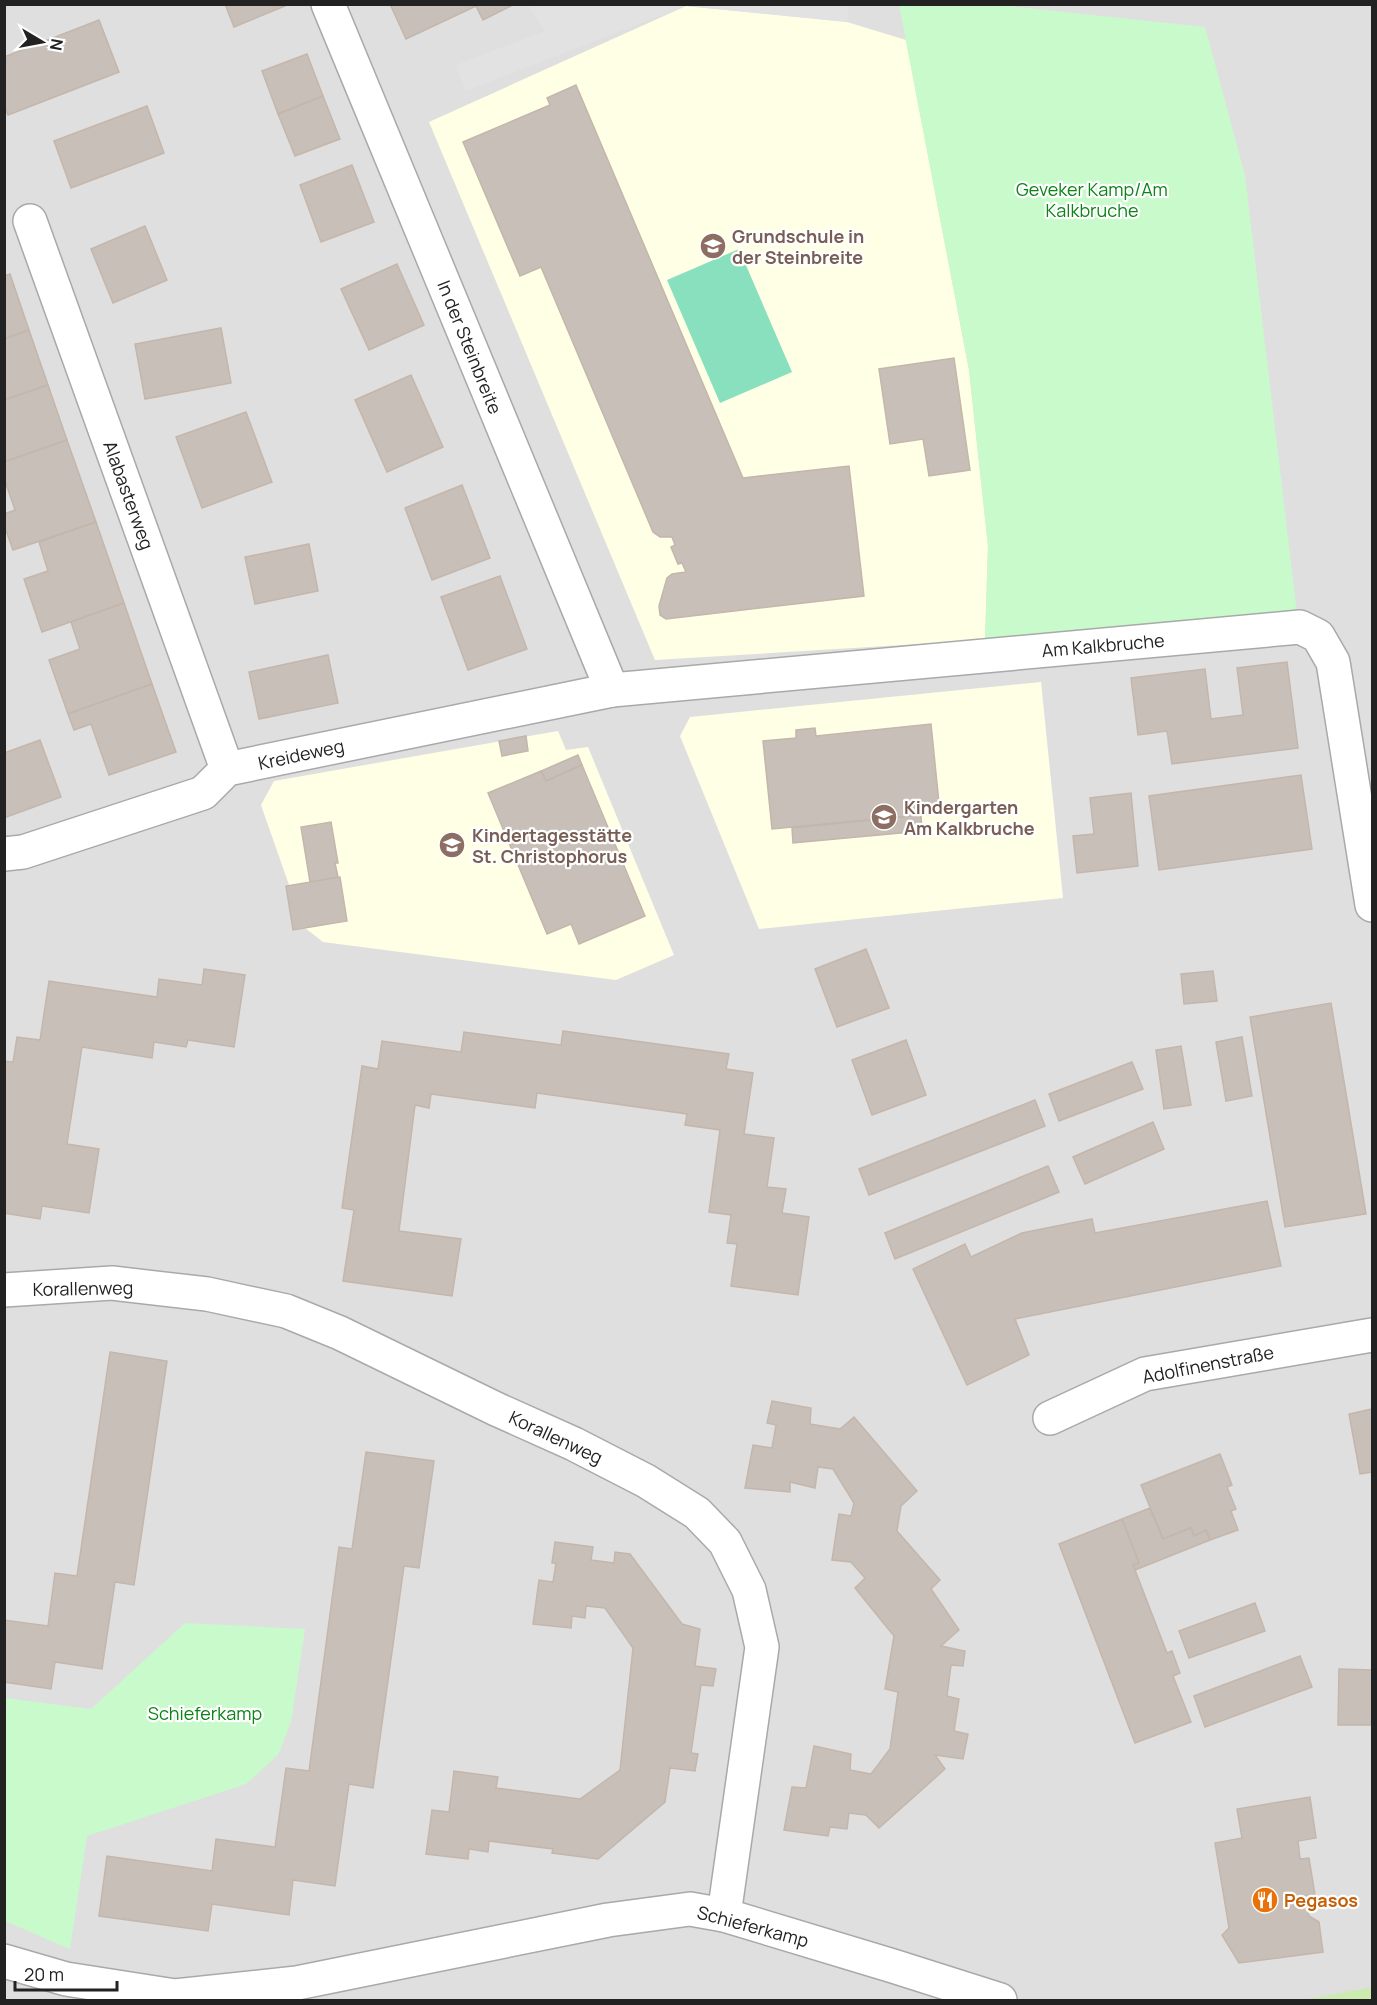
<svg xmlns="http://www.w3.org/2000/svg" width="1377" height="2005" viewBox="0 0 1377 2005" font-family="Manrope,sans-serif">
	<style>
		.residential { fill: #e0dfdf }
		.education { fill: #ffffe5 }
		.grass { fill: #cdebb0 }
		.park { fill: #c8facc }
		.pitch { fill: #88e0be }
		.parking { fill: #e2e2e2 }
		.building { fill: #c7bfb8; stroke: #c4b6ab; stroke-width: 1.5 }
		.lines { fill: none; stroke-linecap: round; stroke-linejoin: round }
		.minor-casing { stroke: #a9a9a9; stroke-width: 36 }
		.minor { stroke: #fff; stroke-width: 33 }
		.labels { text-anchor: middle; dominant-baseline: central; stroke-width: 4.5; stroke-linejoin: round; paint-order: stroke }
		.park-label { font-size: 18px; fill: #0c8416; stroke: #fff }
		.education-label { font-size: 18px; font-weight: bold; fill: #785e54; stroke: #fff; text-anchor: start }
		.street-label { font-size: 18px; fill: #222; stroke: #fff }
		.food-label { font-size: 18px; font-weight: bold; fill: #c56008; stroke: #fff; text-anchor: start }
	</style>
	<rect width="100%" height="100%" fill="#f2efe9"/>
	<rect class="residential" x="5" y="5" width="1367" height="1995"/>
	<g class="education">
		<path d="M686 6 847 22 906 40 969 370 988 546 985 640 655 660 429 122Z"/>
		<path d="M1041 682 1063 898 759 929 680 736 690 717Z"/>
		<path d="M558 731 566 750 588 747 674 955 616 980 323 942 305 928 293 930 286 886 289 885 261 805 274 781Z"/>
	</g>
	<path class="grass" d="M1372 1987V2000H1303Z"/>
	<g class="park">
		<path d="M899 5H1000L1205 27 1245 175 1298 622 985 640 988 546 969 370Z"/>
		<path d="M185 1623 305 1629 291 1722 278 1755 246 1784 87 1836 70 1949 5 1921V1698L91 1709Z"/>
	</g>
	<path class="pitch" d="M739 249 792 372 720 403 667 280Z"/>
	<path class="parking" d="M528 5H849L847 22 686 6 465 91 456 65 545 31Z"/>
	<g class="building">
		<path d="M225 4H285V6L234 27Z"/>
		<path d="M390 4H515L483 20 476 6 406 39Z"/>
		<path d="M99 20 119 72 8 115 4 106V57Z"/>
		<path d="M307 54 323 96 278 114 262 71Z"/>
		<path d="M576 85 743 478 849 466 864 596 666 619 660 615 659 606 667 578 672 574 686 572 682 563 678 564 671 547 675 545 672 537H660L653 532 541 267 520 276 463 142 550 105 547 98Z"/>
		<path d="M323 96 340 139 295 156 278 114Z"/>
		<path d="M147 106 164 153 71 188 54 141Z"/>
		<path d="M352 165 374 222 321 242 300 185Z"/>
		<path d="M145 226 167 280 113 303 91 249Z"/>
		<path d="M397 264 424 325 369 350 341 289Z"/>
		<path d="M10 274 29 330 4 339V276Z"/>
		<path d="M221 328 231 383 145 399 135 344Z"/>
		<path d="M29 330 48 385 4 400V339Z"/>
		<path d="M954 358 970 470 929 476 923 439 890 444 879 369Z"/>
		<path d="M411 375 443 447 387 472 355 400Z"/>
		<path d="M48 385 67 440 4 462V400Z"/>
		<path d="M246 412 272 482 202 508 176 437Z"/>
		<path d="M67 440 96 522 13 550 4 525V514L15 510 4 478V462Z"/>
		<path d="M462 485 490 558 432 580 405 508Z"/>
		<path d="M96 522 124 603 42 632 24 579 48 571 39 542Z"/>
		<path d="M309 544 318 591 255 604 245 557Z"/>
		<path d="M500 576 527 649 468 670 441 597Z"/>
		<path d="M124 603 152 684 68 714 49 660 80 649 71 622Z"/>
		<path d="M328 655 338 703 259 719 249 672Z"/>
		<path d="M1287 662 1298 748 1172 764 1167 731 1138 735 1131 678 1205 669 1211 719 1243 715 1237 668Z"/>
		<path d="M152 684 176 752 109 775 91 724 74 730 68 714Z"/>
		<path d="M931 724 940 813 772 829 763 741 796 738V730L815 728 816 736Z"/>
		<path d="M526 736 528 751 502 756 499 741Z"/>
		<path d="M40 740 61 797 4 818V753Z"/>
		<path d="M578 755 582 765 546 781 541 771Z"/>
		<path d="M582 765 645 916 579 944 571 924 547 934 488 793 541 771 546 781Z"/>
		<path d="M1301 775 1312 849 1159 870 1149 796Z"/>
		<path d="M1131 793 1138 866 1077 873 1073 836 1094 834 1090 798Z"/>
		<path d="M921 815 922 831 793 843 792 828Z"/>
		<path d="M331 822 338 863H335L338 877 310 882 301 827Z"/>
		<path d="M340 877 347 921 293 930 286 886Z"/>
		<path d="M866 949 889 1008 837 1027 815 969Z"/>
		<path d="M204 969 245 975 234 1047 188 1040 186 1047 154 1042 152 1058 82 1047 67 1144 99 1149 89 1213 42 1206 40 1219 4 1213 5 1061 13 1062 17 1037 40 1040 49 981 157 997 159 979 202 985Z"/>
		<path d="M1213 971 1217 1001 1184 1004 1181 974Z"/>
		<path d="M1331 1003 1366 1214 1285 1227 1250 1017Z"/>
		<path d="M563 1031 729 1054 726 1069 753 1073 744 1134 774 1138 767 1187 786 1189 782 1213 809 1217 798 1295 731 1286 737 1244 727 1243 731 1215 709 1212 720 1130 685 1125 687 1114 537 1093 535 1108 431 1094 429 1108 415 1105 399 1231 461 1239 452 1296 343 1281 354 1210 342 1208 362 1066 378 1069 382 1041 461 1052 464 1032 561 1045Z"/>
		<path d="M1242 1037 1252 1096 1226 1101 1216 1042Z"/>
		<path d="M906 1040 926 1095 872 1115 852 1060Z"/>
		<path d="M1181 1046 1191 1105 1164 1109 1156 1050Z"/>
		<path d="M1132 1062 1143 1089 1059 1121 1049 1094Z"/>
		<path d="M1035 1100 1045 1126 869 1195 859 1169Z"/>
		<path d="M1153 1122 1164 1149 1085 1184 1073 1157Z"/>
		<path d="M1048 1166 1059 1192 895 1259 885 1233Z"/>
		<path d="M1267 1201 1281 1266 1015 1319 1029 1355 967 1385 913 1269 965 1244 971 1257 1022 1233 1092 1219 1095 1233Z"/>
		<path d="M110 1352 167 1361 134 1585 115 1582 102 1669 55 1662 51 1689 4 1682V1620L48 1626 55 1573 77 1576Z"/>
		<path d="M772 1401 811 1408 810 1424 840 1429 854 1417 917 1491 901 1506 897 1531 940 1580 931 1589 959 1630 941 1646 965 1651 963 1666 951 1665 947 1696 959 1699 954 1731 968 1734 963 1759 935 1755 945 1769 879 1828 866 1815 849 1813 847 1829 830 1827 828 1836 784 1830 792 1787 806 1788 814 1746 851 1754 850 1770 871 1774 890 1749 898 1692 885 1689 894 1636 855 1588 865 1578 851 1562 832 1560 839 1514 851 1516 854 1503 833 1469 818 1467 815 1488 790 1482V1492L745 1488 753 1445 772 1448 776 1425 767 1423Z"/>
		<path d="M1372 1409V1472L1360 1474 1349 1414Z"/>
		<path d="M366 1452 434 1461 419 1568 404 1566 373 1788 349 1784 335 1886 293 1880 289 1915 212 1904 208 1931 99 1916 107 1856 212 1871 216 1839 275 1847 286 1768 309 1771 339 1547 352 1549Z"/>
		<path d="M1220 1454 1232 1485 1227 1487 1236 1509 1231 1511 1238 1530 1210 1540 1206 1530 1194 1536 1191 1528 1163 1539 1141 1485Z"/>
		<path d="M1150 1508 1163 1539 1191 1528 1194 1536 1206 1530 1210 1540 1135 1570 1133 1565 1139 1563 1122 1519Z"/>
		<path d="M1122 1519 1139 1563 1133 1565 1135 1570 1167 1653 1172 1651 1180 1673 1173 1676 1191 1722 1135 1743 1059 1544Z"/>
		<path d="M555 1542 593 1547 591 1560 614 1563 615 1552 630 1554 682 1624 700 1629 695 1666 716 1669 713 1686 701 1685 691 1753 698 1754 695 1771 670 1768 665 1802 598 1859 552 1853 553 1849 489 1841 488 1852 469 1849 468 1859 426 1854 432 1810 449 1812 454 1771 498 1777 496 1788 580 1799 620 1770 633 1648 605 1608 586 1606 585 1618 572 1616 571 1628 533 1624 539 1580 553 1582 556 1563H552Z"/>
		<path d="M1255 1603 1265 1631 1189 1658 1179 1631Z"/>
		<path d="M1300 1656 1312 1687 1205 1727 1194 1696Z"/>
		<path d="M1339 1669 1372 1670V1725H1338Z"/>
		<path d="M1310 1797 1316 1838 1298 1841 1300 1859 1309 1858 1315 1895 1305 1896 1309 1916 1319 1922 1323 1952 1239 1963 1222 1935 1229 1928 1215 1843 1242 1838 1237 1809Z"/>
	</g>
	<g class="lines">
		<defs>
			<g id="minor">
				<path d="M328 4 612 690"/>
				<path d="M30 221 227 769"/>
				<path d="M4 854 23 852 203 793 227 769 612 690 1300 627 1318 636 1333 662 1372 905"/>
				<path d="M4 1290 112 1283 207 1294 286 1311 340 1333 496 1409 574 1444 646 1481 697 1513 725 1542 749 1590 762 1647 724 1915"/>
				<path d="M1050 1418 1145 1374 1372 1335"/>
				<path d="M4 1961 66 1979 175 1996 297 1983 608 1920 690 1909 724 1915 893 1966 1000 2000"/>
			</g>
		</defs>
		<use href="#minor" class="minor-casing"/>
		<use href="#minor" class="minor"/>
	</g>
	<defs>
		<symbol id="school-disc" viewBox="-11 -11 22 22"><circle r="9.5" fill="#8d6e63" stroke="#fff"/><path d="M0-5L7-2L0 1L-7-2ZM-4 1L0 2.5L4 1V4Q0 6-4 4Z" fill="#fff"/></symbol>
		<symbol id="restaurant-disc" viewBox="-11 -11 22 22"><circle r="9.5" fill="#e8710a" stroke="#fff"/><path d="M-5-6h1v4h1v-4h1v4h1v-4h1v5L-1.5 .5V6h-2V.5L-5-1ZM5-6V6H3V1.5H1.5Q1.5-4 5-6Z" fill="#fff"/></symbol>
	</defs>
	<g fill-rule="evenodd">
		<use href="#school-disc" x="698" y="231" width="30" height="30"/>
		<use href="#school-disc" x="869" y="802" width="30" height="30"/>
		<use href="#school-disc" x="437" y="830" width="30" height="30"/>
		<use href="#restaurant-disc" x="1250" y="1885" width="30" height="30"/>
	</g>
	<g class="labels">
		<g class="park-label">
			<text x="1092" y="189">Geveker Kamp/Am<tspan x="1092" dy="21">Kalkbruche</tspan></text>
			<text x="205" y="1713">Schieferkamp</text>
		</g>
		<g class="education-label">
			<text x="732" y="236">Grundschule in<tspan x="732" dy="21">der Steinbreite</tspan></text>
			<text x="904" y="807">Kindergarten<tspan x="904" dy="21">Am Kalkbruche</tspan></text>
			<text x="472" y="835">Kindertagesstätte<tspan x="472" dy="21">St. Christophorus</tspan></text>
		</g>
		<g class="street-label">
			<text transform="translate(470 347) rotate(68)">In der Steinbreite</text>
			<text transform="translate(129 495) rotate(70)">Alabasterweg</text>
			<text transform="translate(1103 645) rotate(-5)">Am Kalkbruche</text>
			<text transform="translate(301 754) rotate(-12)">Kreideweg</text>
			<text transform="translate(83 1288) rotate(-1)">Korallenweg</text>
			<text transform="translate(1208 1364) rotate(-11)">Adolfinenstraße</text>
			<text transform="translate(556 1437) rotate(25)">Korallenweg</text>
			<text transform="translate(753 1926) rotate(15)">Schieferkamp</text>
		</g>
		<g class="food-label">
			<text x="1284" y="1900">Pegasos</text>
		</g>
	</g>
	<rect width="1377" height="2005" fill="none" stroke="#222222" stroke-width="12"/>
	<g transform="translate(42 42) rotate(100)" stroke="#ffffff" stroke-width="4.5" paint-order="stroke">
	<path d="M0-4.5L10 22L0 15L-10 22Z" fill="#222222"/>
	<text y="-9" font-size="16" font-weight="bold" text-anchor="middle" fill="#222222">N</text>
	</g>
	<path d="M15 1981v9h102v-9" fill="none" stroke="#222222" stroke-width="3"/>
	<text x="24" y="1981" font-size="18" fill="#222222" stroke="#ffffff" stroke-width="4.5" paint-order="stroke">20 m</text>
</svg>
